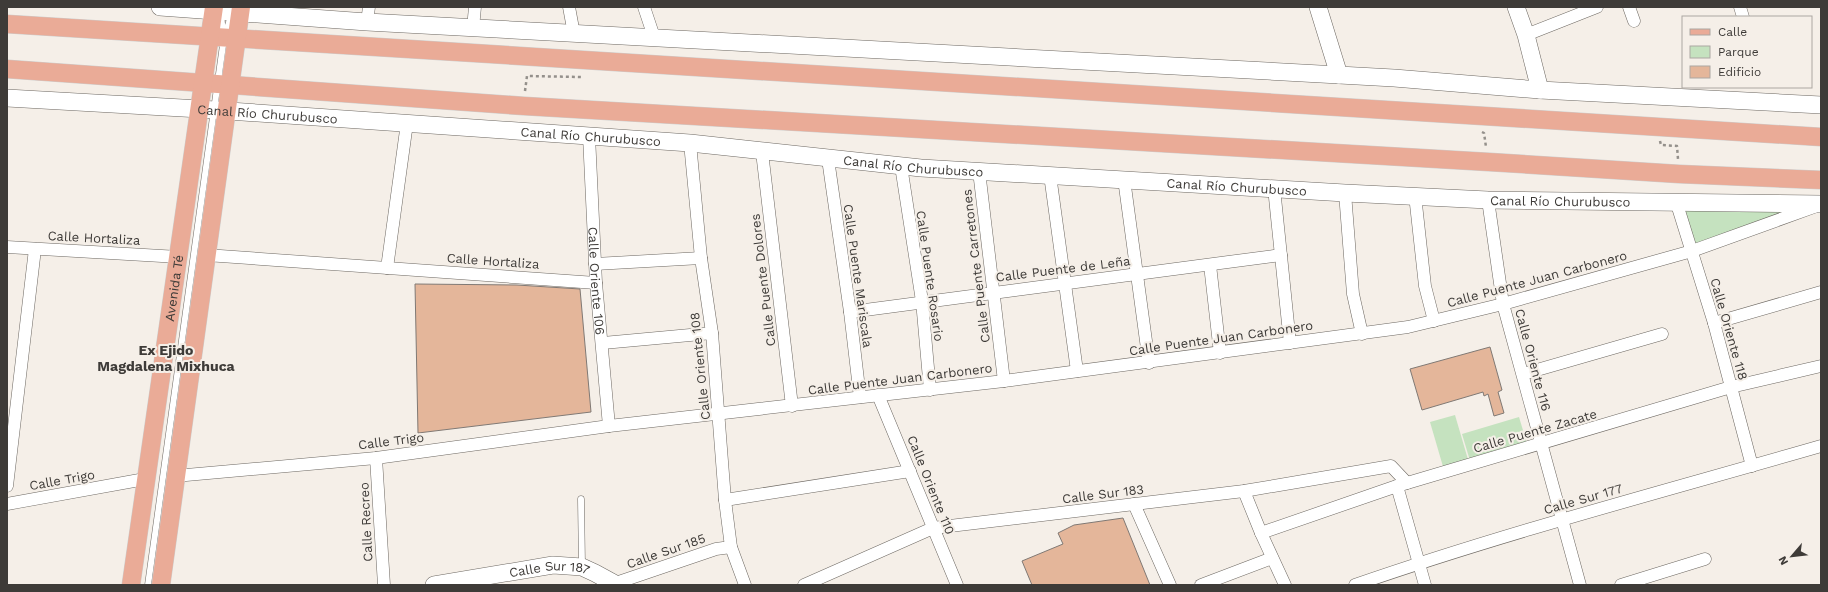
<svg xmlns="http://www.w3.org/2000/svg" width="1828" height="592" viewBox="0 0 1828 592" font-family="'Work Sans',sans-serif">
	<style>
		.green { fill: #c5e2bf }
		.building { fill: #e4b69a; stroke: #807974 }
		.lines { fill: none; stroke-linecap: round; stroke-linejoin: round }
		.lane-casing { stroke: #6d6862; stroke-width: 7 }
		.street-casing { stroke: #6d6862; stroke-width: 13 }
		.secondary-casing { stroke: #6d6862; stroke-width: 18 }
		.primary-casing { stroke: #cdcccb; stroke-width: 19 }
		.path { stroke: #94908b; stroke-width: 2.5; stroke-dasharray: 3 3; stroke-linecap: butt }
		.lane { stroke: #fff; stroke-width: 6 }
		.street { stroke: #fff; stroke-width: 12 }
		.secondary { stroke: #fff; stroke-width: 17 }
		.primary { stroke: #eaab97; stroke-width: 18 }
		.labels { text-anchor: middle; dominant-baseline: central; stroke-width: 4; stroke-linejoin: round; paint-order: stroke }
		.street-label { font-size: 13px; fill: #3e3b38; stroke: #f5efe8 }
		.neighbourhood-label { font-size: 14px; font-weight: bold; fill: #3e3b38; stroke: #f5efe8 }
	</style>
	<rect width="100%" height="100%" fill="#f5efe8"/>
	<g class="green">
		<path d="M1684 208 1798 209 1694 245Z"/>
		<path d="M1455 415 1469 463 1444 470 1430 422Z"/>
		<path d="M1519 417 1528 447 1471 464 1462 434Z"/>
	</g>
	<g class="building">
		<path d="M415 284 517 285 580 289 591 412 418 433Z"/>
		<path d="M1490 347 1502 390 1498 392 1504 413 1494 416 1488 394 1484 396 1483 392 1422 410 1410 369Z"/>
		<path d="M1123 518 1150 585H1032L1022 561 1063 544 1058 533 1074 525Z"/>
	</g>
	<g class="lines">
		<defs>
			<g id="lane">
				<path d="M221 13 223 35"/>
				<path d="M581 499 582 566"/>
				<path d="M148 585 224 38 232 13"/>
			</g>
			<g id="street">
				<path d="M569 7 574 34"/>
				<path d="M644 7 654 37"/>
				<path d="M1629 7 1634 21"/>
				<path d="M1740 7 1743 17"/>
				<path d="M367 22 369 7"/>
				<path d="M473 28 475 7"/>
				<path d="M1526 35 1597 7"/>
				<path id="s1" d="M589 136 596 283 609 426"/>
				<path d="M690 143 701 258 712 333 725 500 731 547 745 585"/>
				<path d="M762 152 792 406"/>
				<path d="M828 159 850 312 860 397"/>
				<path d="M901 166 922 301 930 390"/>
				<path d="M979 171 1004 381"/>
				<path d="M1050 175 1077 371"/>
				<path d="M1124 179 1149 363"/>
				<path d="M1274 188 1290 343"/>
				<path d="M1345 193 1353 294 1362 334"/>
				<path d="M1415 195 1425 286 1434 321"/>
				<path d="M1488 200 1503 304 1580 585"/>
				<path d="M1676 201 1714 323 1752 466"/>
				<path d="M7 247 179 257"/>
				<path d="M206 255 596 283"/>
				<path d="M595 264 701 258"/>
				<path d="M1210 265 1220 353"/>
				<path d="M387 268 407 123"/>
				<path d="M850 312 1281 255"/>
				<path d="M1714 323 1821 292"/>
				<path d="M603 343 712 333"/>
				<path d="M1523 374 1662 334"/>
				<path d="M878 395 957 585"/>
				<path d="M376 458 384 585"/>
				<path d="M175 476 376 458 609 426 1004 381 1408 327 1503 304 1692 251 1814 207"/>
				<path d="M7 486 35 249"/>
				<path d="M1397 486 1425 585"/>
				<path d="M1244 491 1261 533 1285 585"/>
				<path d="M725 500 910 471"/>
				<path d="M7 504 145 479"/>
				<path d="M1134 504 1170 585"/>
				<path d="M1261 533 1397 486 1731 387 1821 366"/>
				<path d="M610 585 716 549 731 547"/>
				<path d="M804 585 933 528 1244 491 1391 466 1407 483"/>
				<path d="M1201 585 1272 558"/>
				<path d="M1355 585C1508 532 1665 491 1821 446"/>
				<path d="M1621 585 1705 559"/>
			</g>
			<g id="secondary">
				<path d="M160 7 367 22 1394 78 1540 90 1821 105"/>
				<path d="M1318 7 1339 75"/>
				<path d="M1516 7 1526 35 1540 90"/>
				<path id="s2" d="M7 98 200 109 690 143 921 168 1345 193 1488 200 1821 204"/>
				<path id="s3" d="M434 585 553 565 582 567 595 573 617 585"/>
			</g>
			<g id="primary">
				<path d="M7 24 1821 137"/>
				<path d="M7 69 524 106 1489 162 1679 174 1821 180"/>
				<path id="s4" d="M131 585 214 7"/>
				<path d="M161 585 241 7"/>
			</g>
		</defs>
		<use href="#lane" class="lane-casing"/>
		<use href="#street" class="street-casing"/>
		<use href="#secondary" class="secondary-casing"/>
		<use href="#primary" class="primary-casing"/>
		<g class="path">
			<path d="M525 91 527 76 581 77"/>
			<path d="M1482 132 1484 133 1486 147"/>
			<path d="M1660 141 1661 145 1677 146 1678 159"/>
		</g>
		<use href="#lane" class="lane"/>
		<use href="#street" class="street"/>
		<use href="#secondary" class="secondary"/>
		<use href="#primary" class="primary"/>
	</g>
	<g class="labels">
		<g class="street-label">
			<text stroke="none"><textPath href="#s2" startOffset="261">Canal Río Churubusco</textPath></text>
			<text stroke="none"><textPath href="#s2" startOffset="585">Canal Río Churubusco</textPath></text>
			<text stroke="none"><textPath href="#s2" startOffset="909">Canal Río Churubusco</textPath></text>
			<text stroke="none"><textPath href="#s2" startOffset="1233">Canal Río Churubusco</textPath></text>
			<text stroke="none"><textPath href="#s2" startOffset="1557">Canal Río Churubusco</textPath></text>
			<text transform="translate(94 238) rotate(3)">Calle Hortaliza</text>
			<text transform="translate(493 261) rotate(4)">Calle Hortaliza</text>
			<text transform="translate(976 266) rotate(-97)">Calle Puente Carretones</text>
			<text transform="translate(1063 269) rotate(-7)">Calle Puente de Leña</text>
			<text transform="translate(858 276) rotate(82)">Calle Puente Mariscala</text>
			<text transform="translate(930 276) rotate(82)">Calle Puente Rosario</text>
			<text transform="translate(1537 279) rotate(-15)">Calle Puente Juan Carbonero</text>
			<text transform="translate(763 280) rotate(-97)">Calle Puente Dolores</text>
			<text stroke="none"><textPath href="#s1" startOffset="145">Calle Oriente 106</textPath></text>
			<text stroke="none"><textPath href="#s4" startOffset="300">Avenida Té</textPath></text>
			<text transform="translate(1729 329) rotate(74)">Calle Oriente 118</text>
			<text transform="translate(1221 338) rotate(-8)">Calle Puente Juan Carbonero</text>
			<text transform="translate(1533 360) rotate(75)">Calle Oriente 116</text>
			<text transform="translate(700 366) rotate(-96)">Calle Oriente 108</text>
			<text transform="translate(900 379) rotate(-7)">Calle Puente Juan Carbonero</text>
			<text transform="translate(1535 431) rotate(-16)">Calle Puente Zacate</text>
			<text transform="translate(391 441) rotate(-7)">Calle Trigo</text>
			<text transform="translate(62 480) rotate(-10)">Calle Trigo</text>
			<text transform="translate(931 485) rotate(68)">Calle Oriente 110</text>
			<text transform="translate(1103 494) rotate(-7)">Calle Sur 183</text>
			<text transform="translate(1583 499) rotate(-16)">Calle Sur 177</text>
			<text transform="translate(366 522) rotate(-93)">Calle Recreo</text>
			<text transform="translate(666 551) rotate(-19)">Calle Sur 185</text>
			<text stroke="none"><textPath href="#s3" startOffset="117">Calle Sur 187</textPath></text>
		</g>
		<g class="neighbourhood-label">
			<text x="166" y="350">Ex Ejido<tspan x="166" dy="16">Magdalena Mixhuca</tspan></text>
		</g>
	</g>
	<rect width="1828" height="592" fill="none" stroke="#3e3b38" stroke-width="16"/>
	<rect x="1682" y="16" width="130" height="72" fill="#f5efe8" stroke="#aca7a2"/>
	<rect x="1690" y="29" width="20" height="6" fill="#eaab97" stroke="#aca7a2"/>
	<text x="1718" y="36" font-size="12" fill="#3e3b38">Calle</text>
	<rect x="1690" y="46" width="20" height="12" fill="#c5e2bf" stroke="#aca7a2"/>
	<text x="1718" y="56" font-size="12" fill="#3e3b38">Parque</text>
	<rect x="1690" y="66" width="20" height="12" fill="#e4b69a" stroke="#aca7a2"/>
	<text x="1718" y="76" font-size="12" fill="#3e3b38">Edificio</text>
	<g transform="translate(1792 556) rotate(242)" stroke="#f5efe8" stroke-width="3" paint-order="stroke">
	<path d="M0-3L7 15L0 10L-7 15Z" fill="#3e3b38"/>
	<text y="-6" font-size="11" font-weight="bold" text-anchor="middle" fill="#3e3b38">N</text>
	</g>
</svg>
